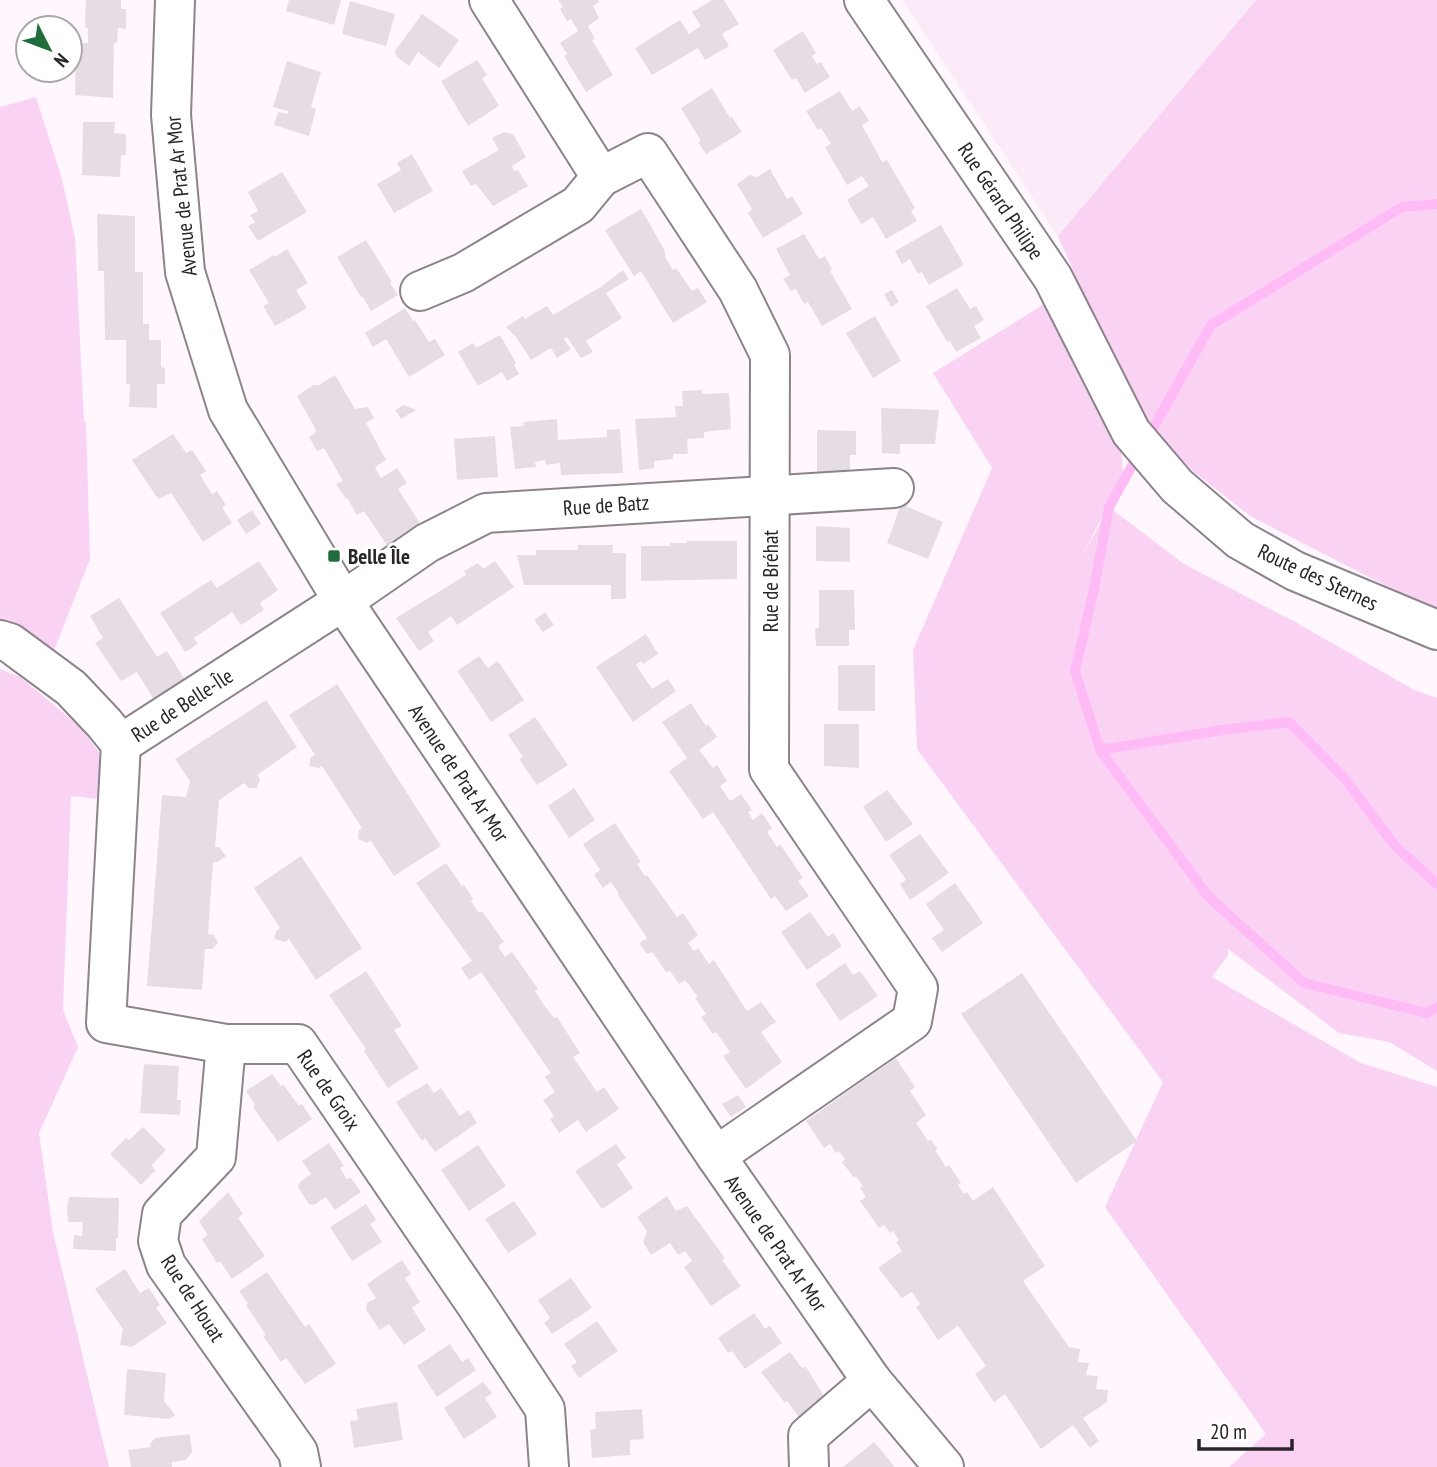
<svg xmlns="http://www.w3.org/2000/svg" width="1437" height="1467" viewBox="0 0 1437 1467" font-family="'PT Sans Narrow',sans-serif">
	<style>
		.built { fill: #fbebf8 }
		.green { fill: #fad3f4 }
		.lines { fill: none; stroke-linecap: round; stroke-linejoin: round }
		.stream { stroke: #ffbbf6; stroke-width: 10 }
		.building { fill: #e6dde4 }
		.minor-casing { stroke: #8c848b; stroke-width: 42 }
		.minor { stroke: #fff; stroke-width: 38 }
		.poi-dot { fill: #206c3a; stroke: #fff; stroke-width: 2.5 }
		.labels { text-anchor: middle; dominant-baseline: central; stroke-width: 6; stroke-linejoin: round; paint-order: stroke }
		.street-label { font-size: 21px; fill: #282528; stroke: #fff }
		.poi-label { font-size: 21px; font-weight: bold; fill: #282528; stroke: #fff; text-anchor: start }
	</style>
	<rect width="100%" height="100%" fill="#fff7fd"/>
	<path class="built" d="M902 0H1256L1058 236Z"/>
	<g class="green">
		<path d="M1256 0H1437V612L1250 516 1193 471 1130 407 1104 340 1058 236Z"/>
		<path d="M36 97 62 179 75 238 84 421 86 422 90 559 53 653 0 632V107Z"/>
		<path d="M1044 304 1121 447 1123 474 1081 559 1109 507 1184 564 1297 623 1414 690 1437 698V1071L1389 1042 1339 1033 1228 949V955L1212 977 1361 1063 1437 1087V1467H1229L1266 1434 1105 1207 1163 1082 917 749 913 650 992 468 933 373Z"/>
		<path d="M0 669 20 677 78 725 99 752V799L71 796 63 1010 78 1047 39 1133 53 1232 109 1467H0Z"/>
	</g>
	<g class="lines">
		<g class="stream">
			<path d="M1147 439 1211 325 1402 207 1437 204"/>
			<path d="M1138 455 1109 507 1094 589 1075 671 1100 750 1208 896 1304 983 1427 1013 1437 1007"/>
			<path d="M1100 750 1222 730 1289 722 1345 779 1395 846 1437 884"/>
		</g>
	</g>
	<g class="building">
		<path d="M86 0H121V9H126V29L118 28 117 43H114L113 98 75 95 76 55H70V43H88V28L85 27Z"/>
		<path d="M289 0H341L334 25 286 11Z"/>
		<path d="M558 0H598L599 2 593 6 599 18 588 26 595 39 592 40 613 75 586 92 564 56 567 54 560 43 578 31 571 19 567 21 560 9 563 7Z"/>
		<path d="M712 0H724L739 24 722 34 729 46 705 60 698 48 652 75 635 48 680 20 689 34 701 26 692 12Z"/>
		<path d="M350 1 395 14 386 46 342 34Z"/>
		<path d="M422 14 459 40 439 68 418 52 409 66 396 56 395 51Z"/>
		<path d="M803 31 816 53 812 56 817 64 821 62 830 77 805 93 796 78 792 80 773 50Z"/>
		<path d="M477 60 487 75 482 78 499 106 468 126 441 81Z"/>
		<path d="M287 61 321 72 311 107 316 109 309 136 274 125 278 112 288 114V111L273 107Z"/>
		<path d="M712 88 730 118 732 117 742 132 706 154 698 142 701 141 681 108Z"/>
		<path d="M840 91 852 111 860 106 869 121 862 125 882 162 887 160 915 208 911 211 917 221 886 239 873 217 861 224 847 200 869 186 862 176 847 185 825 147 831 144 821 128 818 130 806 111Z"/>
		<path d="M83 122H115L114 133 126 134V155H121L120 177 82 175Z"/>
		<path d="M504 132 513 134 526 157 512 166 514 171 518 170 528 186 493 206 476 184 471 186 462 171 499 150 492 138Z"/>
		<path d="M412 154 433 191 394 213 377 184 401 170 397 163Z"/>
		<path d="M770 169 787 199 792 196 803 214 763 238 748 213 752 209 737 184 750 175 757 177Z"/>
		<path d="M282 172 307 212 258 241 248 226 255 222 250 215 258 211 248 192Z"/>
		<path d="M641 209 665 251V257L673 270 676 268 692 291 698 288 707 302 673 323 641 271 634 276 605 230Z"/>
		<path d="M97 214 135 216V272H143V324H149V340H161V367L165 368V384H157V408L129 407 130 384H126V340H105L104 271H98Z"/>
		<path d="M941 225 964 265 929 285 922 272 918 274 910 259 902 264 895 251Z"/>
		<path d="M804 234 819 259 825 256 832 269 830 271 852 309 822 326 808 302 804 304 796 289 791 291 783 279 790 275 776 249Z"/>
		<path d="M366 240 392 282 390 283 398 295 371 311 363 297H361L337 257Z"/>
		<path d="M287 249 308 283 296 290 307 308 275 326 263 306 269 303 249 270 274 255 275 257Z"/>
		<path d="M623 270 629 279 606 293 622 318 586 341 593 352 581 358 567 337 564 339 571 349 557 358 551 348 531 360 516 337 506 327 523 316 525 319 547 306 553 315 602 286Z"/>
		<path d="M957 288 970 309 976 306 984 320 974 326 981 338 956 352 950 341 947 342 926 306Z"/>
		<path d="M892 290 899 302 891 307 884 294Z"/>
		<path d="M405 308 413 321 415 320 429 342 435 339 445 355 409 377 386 339 373 347 365 333Z"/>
		<path d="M875 316 901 361 873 378 846 333Z"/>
		<path d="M500 335 516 363 514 365 519 374 507 381 502 372 478 386 458 352 473 343 476 348Z"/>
		<path d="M335 375 355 409 368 407 374 418 366 423 386 460 375 467 381 478 397 468 407 483 398 489 423 528 390 550 364 511 357 515 347 498 346 499 336 484 343 481 324 448 317 451 309 437 314 434 316 430 297 396 313 385H319Z"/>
		<path d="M702 390V394L729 393 731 429 704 432V438L687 439 688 454H673V459L654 461V468L639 470 635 419 676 417 675 406H683L682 391Z"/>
		<path d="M404 405 416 410 401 419 395 410Z"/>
		<path d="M881 408 939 410 935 444H900V454L882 453Z"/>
		<path d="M557 419 558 440 607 437V430L620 429 623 473 561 475 560 463 546 465 545 460 535 462 536 467 515 469 510 427 524 426 523 422Z"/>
		<path d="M817 430 856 431V455H850V480L817 479Z"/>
		<path d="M173 434 186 453 192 450 206 471 200 475 212 494 217 491 226 505 222 507 232 523 203 542 171 493 158 499 132 460Z"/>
		<path d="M495 436 498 477 457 480 454 439Z"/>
		<path d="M901 504 943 522 928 559 887 543Z"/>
		<path d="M252 510 261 524 246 534 237 520Z"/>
		<path d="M816 526 850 528V562L816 561Z"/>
		<path d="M687 541H737V579L641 581V546H670V543H687Z"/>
		<path d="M578 545H613L612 553H626V599H611V585H524L517 555H536V550H578Z"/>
		<path d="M259 561 278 590 260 603 264 610 241 625 232 612 194 638 198 644 185 652 160 613 211 580 217 588Z"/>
		<path d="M495 561 514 587 457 625 451 616 428 632 434 641 419 651 396 618 466 575 464 571 478 563 483 569Z"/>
		<path d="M819 590H854L855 630H849V646H816L815 628H819Z"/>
		<path d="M119 598 157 657 167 651 185 680 154 700 137 672 121 681 95 643 103 638 90 616Z"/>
		<path d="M545 612 554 625 543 632 534 620Z"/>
		<path d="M646 634 658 654 643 664 641 661 636 665 652 689 668 679 676 691 633 722 596 667Z"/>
		<path d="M479 656 488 668 498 661 524 700 491 722 457 671Z"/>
		<rect x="838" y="665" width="37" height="46"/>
		<path d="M337 684 441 846 394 876 370 840 367 843 358 839 359 830 362 828 322 766 319 768 309 766 311 757 315 755 289 715Z"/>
		<path d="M266 700 297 747 257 775 260 779 257 788H248L244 783 219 800 215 847H219L226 856 218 862H213L208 934 214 935 218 943 212 949H205L202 990 147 986 162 795 186 797 190 781 175 759Z"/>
		<path d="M691 703 706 726 708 724 717 737 699 750 713 768 717 765 727 781 720 786 730 801 741 794 752 810 748 812 753 820 762 813 772 828 767 832 777 847 780 844 803 878 798 881 809 896 786 911 775 896 771 899 713 812 703 819 669 771 687 758 662 722Z"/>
		<path d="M535 717 568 765 537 785 519 759 523 757 508 735Z"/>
		<path d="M824 724H859V768L824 766Z"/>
		<path d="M574 788 595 820 569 838 548 806Z"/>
		<path d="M887 790 913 824 886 842 863 807Z"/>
		<path d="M615 823 641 862 637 864 645 876 647 875 677 917 683 913 698 935 688 943 694 951 698 948 709 964 714 960 747 1011 761 1002 776 1022 761 1032 782 1062 746 1089 723 1056 730 1052 716 1032 713 1034 701 1017 706 1014 695 998 698 997 685 980 679 984 670 971 666 972 652 952 647 954 639 943 647 938 618 895 619 894 611 882 603 888 594 875 600 870 583 844Z"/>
		<path d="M920 834 949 873 910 900 900 884 906 880 889 855Z"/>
		<path d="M301 856 362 948 316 980 289 939 285 942 274 939 276 931 280 928 254 888Z"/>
		<path d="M446 863 462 886 464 885 473 899 471 901 479 913 482 911 504 942 498 946 505 957 512 952 538 989 535 991 544 1005 554 1018 557 1017 580 1053 573 1057 597 1092 604 1087 619 1109 586 1132 578 1120 559 1133 550 1119 554 1116 543 1100 555 1092 545 1077 551 1073 481 972 469 980 461 968 472 961 416 883Z"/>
		<path d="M955 883 983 923 942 952 932 938 944 930 926 904Z"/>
		<path d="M810 912 828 937 833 933 842 946 807 970 781 932Z"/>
		<path d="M845 963 853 975 860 971 878 996 840 1021 815 984Z"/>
		<path d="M366 971 402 1026 394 1030 419 1068 388 1088 364 1051 366 1049 329 995Z"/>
		<path d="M1022 973 1137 1141 1076 1183 961 1014Z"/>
		<path d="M896 1058 915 1087 910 1091 926 1115 916 1123 928 1141 931 1140 938 1149 935 1150 946 1167 949 1165 961 1183 958 1185 964 1194 967 1192 973 1201 993 1187 1045 1266 1023 1281 1069 1347 1080 1349 1078 1362 1089 1363 1086 1375 1098 1376 1096 1389 1108 1390 1107 1402 1083 1418 1099 1441 1090 1448 1073 1425 1041 1449 1005 1394 994 1402 975 1374 986 1366 958 1326 938 1340 916 1307 920 1304 912 1292 902 1298 878 1268 902 1251 896 1242 899 1240 893 1231 890 1233 884 1225 879 1228 860 1201 866 1197 860 1188 863 1186 856 1176 854 1178 842 1162 845 1159 838 1151 836 1153 830 1144 824 1148 806 1121Z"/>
		<path d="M144 1064 179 1066 177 1100H181L180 1115 140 1113Z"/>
		<path d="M272 1074 281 1086 283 1084 299 1106 302 1104 312 1119 278 1142 253 1107 255 1105 246 1091Z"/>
		<path d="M427 1083 434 1093 441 1088 460 1116 469 1110 477 1123 435 1152 425 1138 422 1141 396 1102Z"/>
		<path d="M738 1095 746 1107 731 1117 722 1104Z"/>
		<path d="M143 1127 166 1150 151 1166 156 1170 141 1185 110 1154 126 1138 129 1140Z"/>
		<path d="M329 1143 344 1166 340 1168 347 1179 351 1178 361 1192 335 1210 326 1197 314 1205 309 1204 298 1187 300 1182 311 1174 302 1161Z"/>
		<path d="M616 1144 626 1158 617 1164 633 1188 602 1209 575 1171Z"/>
		<path d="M478 1145 506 1186 469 1211 441 1170Z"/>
		<path d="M228 1192 243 1214 238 1218 265 1256 232 1279 220 1261 217 1263 202 1239 208 1235 199 1221Z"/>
		<path d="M667 1196 676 1211 687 1206 725 1258 722 1260 741 1286 711 1306 684 1267 692 1261 685 1251 678 1255 670 1243 651 1255 643 1242 647 1231 637 1217Z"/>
		<path d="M69 1197 119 1198 118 1239 116 1238V1251L73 1249 74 1235 82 1236 83 1222H68L67 1208Z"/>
		<path d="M514 1201 537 1234 508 1253 485 1219Z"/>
		<path d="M366 1204 376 1220 370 1224 382 1242 352 1261 330 1227Z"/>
		<path d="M402 1260 411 1274 405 1278 420 1302 412 1308 426 1330 404 1345 389 1324 380 1330 366 1310 367 1303 376 1298 367 1284Z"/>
		<path d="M125 1269 140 1293 149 1288 160 1305 156 1308 167 1323 132 1347 120 1345 123 1329 95 1289Z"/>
		<path d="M267 1272 305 1327 309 1324 336 1364 305 1384 286 1358 281 1362 263 1336 266 1335 246 1305 248 1304 239 1291Z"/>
		<path d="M571 1278 592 1308 552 1334 544 1323 550 1318 538 1300Z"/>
		<path d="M754 1313 765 1329 770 1326 782 1343 745 1369 732 1351 728 1353 718 1338Z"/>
		<path d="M597 1321 618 1351 579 1378 571 1366 577 1362 564 1344Z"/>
		<path d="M450 1344 462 1362 468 1358 476 1370 437 1397 417 1366Z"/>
		<path d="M790 1352 802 1368 806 1367 824 1396 809 1409 800 1419 787 1401 785 1403 761 1372Z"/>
		<path d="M127 1369 166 1373 164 1401 175 1415 169 1419 124 1415Z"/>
		<path d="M483 1382 492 1393 485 1398 497 1417 464 1439 444 1408Z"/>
		<path d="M397 1402 403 1440 354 1448 350 1421 358 1420 356 1409Z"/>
		<path d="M642 1409 644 1439 630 1440V1455L592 1458 590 1430 596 1429 595 1412Z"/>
		<path d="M190 1434 192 1452 186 1460 172 1462V1467H131L128 1450 151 1447 150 1444 155 1438Z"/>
		<path d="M874 1442 895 1467H843Z"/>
	</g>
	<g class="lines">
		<defs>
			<g id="minor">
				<path d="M175 0 171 115 185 272 228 410 343 601 716 1156 872 1381 944 1467"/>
				<path d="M489 0 601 177 648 153 738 290 770 355 769 769 918 988 912 1021 716 1156"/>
				<path d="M864 0 1053 278 1131 432 1177 486 1240 540 1295 571 1437 630"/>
				<path d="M420 291 463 273 578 205 601 177"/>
				<path d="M0 640 10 643 71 688 104 723 121 744 343 601 427 543 486 513 894 488"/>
				<path d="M121 744 106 1023 226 1044H298L475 1303 545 1409 549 1467"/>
				<path d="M226 1044 216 1157 162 1214 158 1241 166 1265 298 1452 301 1467"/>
				<path d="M809 1467 808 1436 872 1381"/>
			</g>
		</defs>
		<use href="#minor" class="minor-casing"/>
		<use href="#minor" class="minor"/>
	</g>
	<rect class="poi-dot" x="327" y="549" width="14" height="14" rx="3.5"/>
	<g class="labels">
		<g class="street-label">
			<text transform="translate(181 196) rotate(-96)">Avenue de Prat Ar Mor</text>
			<text transform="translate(1001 201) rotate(56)">Rue Gérard Philipe</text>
			<text transform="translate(606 505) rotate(-4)">Rue de Batz</text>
			<text transform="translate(1318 577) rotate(25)">Route des Sternes</text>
			<text transform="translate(770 581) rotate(-90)">Rue de Bréhat</text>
			<text transform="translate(182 705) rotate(-33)">Rue de Belle-Île</text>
			<text transform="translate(459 773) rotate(56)">Avenue de Prat Ar Mor</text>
			<text transform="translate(329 1090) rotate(55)">Rue de Groix</text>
			<text transform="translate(776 1243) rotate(55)">Avenue de Prat Ar Mor</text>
			<text transform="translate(193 1298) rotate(57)">Rue de Houat</text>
		</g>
		<g class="poi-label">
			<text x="348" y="556">Belle Île</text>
		</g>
	</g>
	<g transform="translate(49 49) rotate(132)"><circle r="33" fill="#ffffff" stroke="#a9a8a9" stroke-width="2"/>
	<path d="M0-5L12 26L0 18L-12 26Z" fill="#206c3a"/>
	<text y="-10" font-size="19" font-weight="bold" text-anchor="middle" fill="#282528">N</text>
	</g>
	<path d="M1199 1439v10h93v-10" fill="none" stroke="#282528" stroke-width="3.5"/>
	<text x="1210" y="1439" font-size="21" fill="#282528" stroke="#ffffff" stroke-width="5" paint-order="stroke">20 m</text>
</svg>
